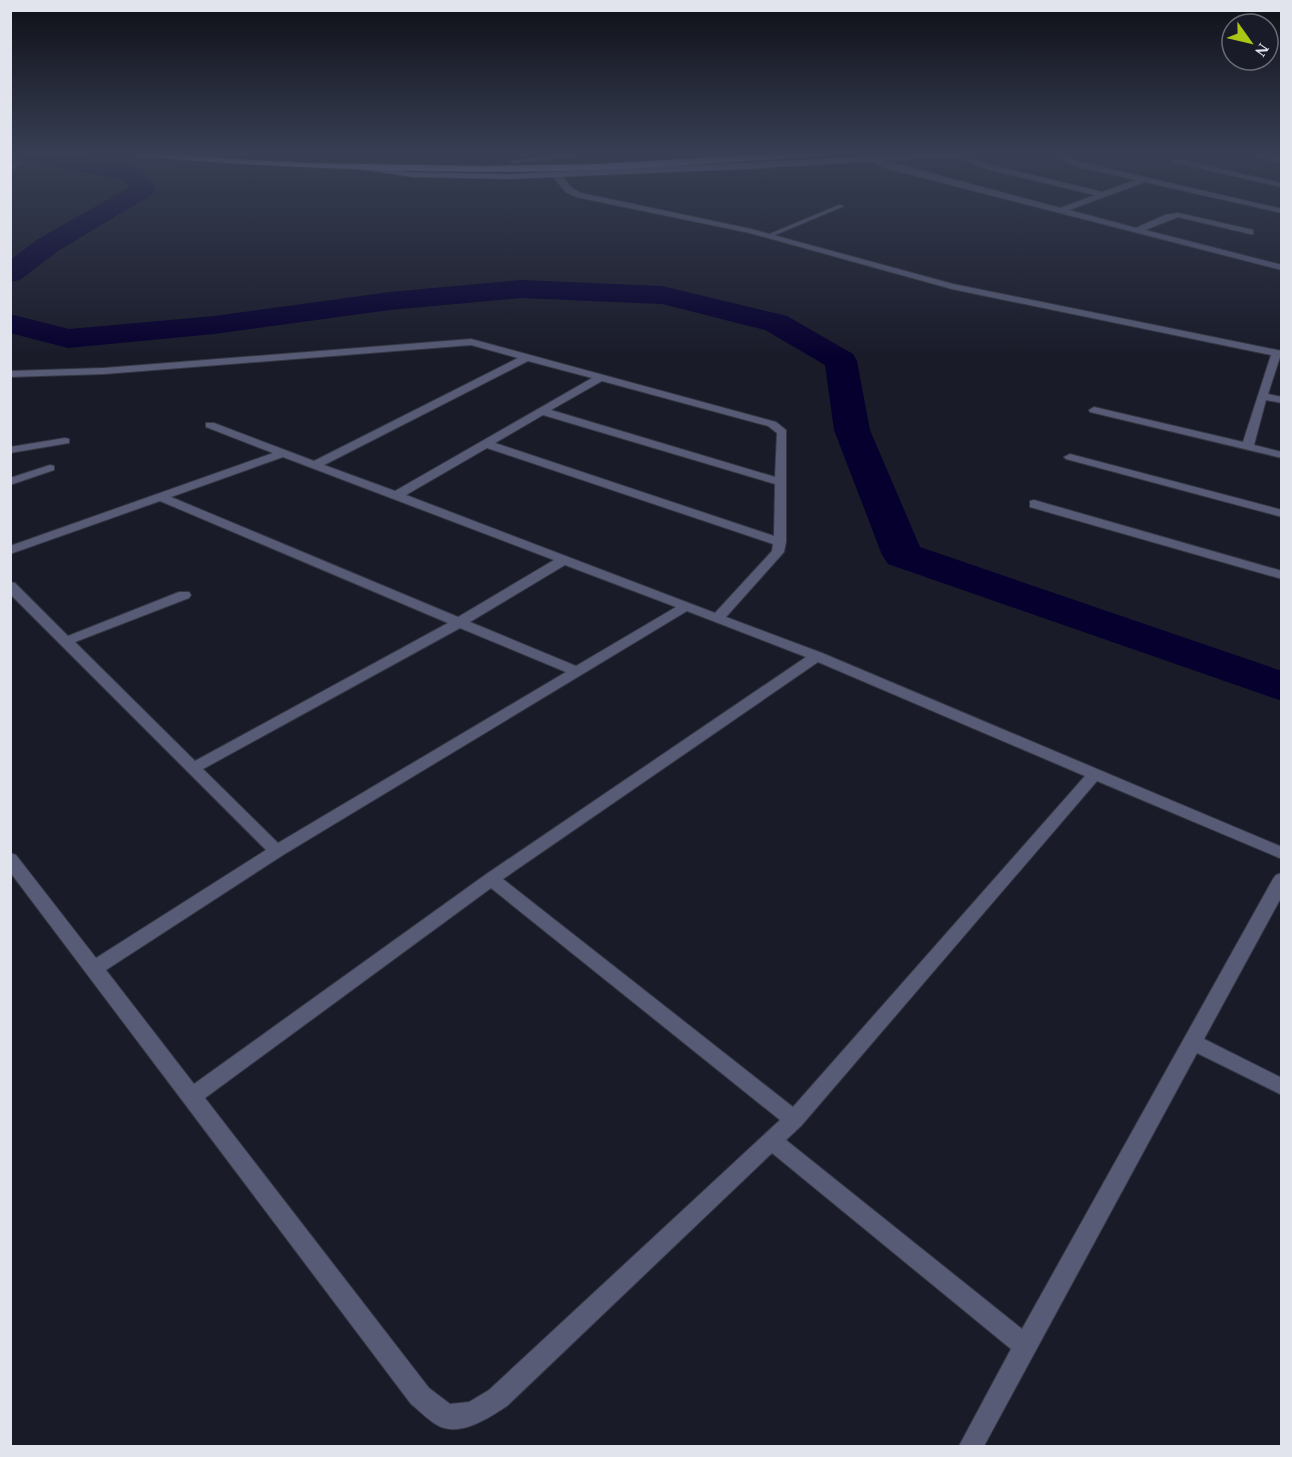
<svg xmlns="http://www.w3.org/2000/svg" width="1292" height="1457" viewBox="0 0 1292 1457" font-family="Georgia,serif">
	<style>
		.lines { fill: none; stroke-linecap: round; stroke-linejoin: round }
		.river { fill: #06002e; fill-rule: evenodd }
		.lane-casing { stroke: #353744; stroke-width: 2 }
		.street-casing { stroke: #353744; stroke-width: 2 }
		.secondary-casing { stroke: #353744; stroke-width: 2 }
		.highway-casing { stroke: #353744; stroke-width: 2 }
		.lane { fill: #575b75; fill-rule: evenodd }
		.street { fill: #575b75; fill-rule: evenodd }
		.secondary { fill: #787fa8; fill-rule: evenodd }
		.highway { fill: #aab4f4; fill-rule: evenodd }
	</style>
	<rect width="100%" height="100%" fill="#191b29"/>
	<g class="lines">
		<g class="river">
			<path d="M11 153H59L132 167 141 169 156 189 153 194 58 251 20 280 10 282V260L38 239 130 187 124 180 23 160 15 158Z"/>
			<path d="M521 280 662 286 787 316 853 354 857 361 870 430 920 547 1282 671V701L888 564 882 555 834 430 825 365 765 330 662 304 521 298 390 310 214 334 68 348 10 333V314L69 329 214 316 390 292Z"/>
		</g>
		<defs>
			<path id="lane" d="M839 205 844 206 770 237 765 236Z"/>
			<g id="street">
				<path d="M635 153H643L647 156 641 157Z"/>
				<path d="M952 153H959L991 165 1102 192 1136 180 1075 166 1050 153H1060L1080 162 1282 209V213L1145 182 1069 210 1136 228 1165 215 1178 213 1253 230V234H1250L1178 217 1145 230 1282 265V270L892 170 864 159 871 157 1060 208 1095 195 986 169 953 155Z"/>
				<path d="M1244 153H1257L1282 159V163Z"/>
				<path d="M1174 158 1282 183V187L1171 162Z"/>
				<path d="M16 161 23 163 10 170V165Z"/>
				<path d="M553 173H559L572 188 581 193 751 229 953 284 1282 351 1268 394 1282 397V403L1266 400 1254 445 1282 452V458L1090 412 1089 410 1094 407 1243 442 1271 355 952 289 750 233 576 197 566 192 553 177Z"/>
				<path d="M471 339 776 422 786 430V542L784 552 726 617 822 653 1282 847V859L1097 781 801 1126 786 1140 1022 1329 1273 879 1276 875 1282 873V896L1204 1039 1282 1078V1095L1197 1053 984 1446H959L1011 1349 772 1153 507 1406C489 1418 459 1438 437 1425 428 1420 420 1411 411 1404L10 872V853L16 855 96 958 266 850 10 594V582L15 583 68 636 179 592H189L191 595 189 598 75 642 195 761 448 623 160 501 10 554V546L273 453 206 427V423H214L314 461 518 358 471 345 104 374 10 377V371L104 368ZM528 361 592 378 395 491 324 465ZM602 381 768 426 777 433 775 477 551 410ZM543 415 775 484 774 536 495 443ZM487 448 773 544 772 551 715 613 406 495ZM283 457 554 560 458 617 171 497ZM565 565 676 607 576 666 470 622ZM687 611 806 657 485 875 194 1084 106 970 283 855ZM460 628 566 672 278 843 203 769ZM818 662 1085 776 793 1107 503 879ZM491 888 780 1120 489 1390 469 1402 450 1404 429 1388 205 1098Z"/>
				<path d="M65 438 69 439V443L10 453V447Z"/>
				<path d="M1070 454 1282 510V517L1066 459 1064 457Z"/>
				<path d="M50 465 54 466V470L10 485V478Z"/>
				<path d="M1034 500 1282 571V579L1030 507V501Z"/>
			</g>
			<g id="secondary">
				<path d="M575 153H601L514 163 510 161Z"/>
				<path d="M945 153H982L978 155 746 169 509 179 412 177 344 167 348 165 412 172 509 174Z"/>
			</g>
			<path id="highway" d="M133 153 309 163 481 166 596 164 783 153H823L819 156C745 161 671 167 596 170 443 175 290 169 137 156Z"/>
		</defs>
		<use href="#lane" class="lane-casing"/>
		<use href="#street" class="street-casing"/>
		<use href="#secondary" class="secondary-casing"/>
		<use href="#highway" class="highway-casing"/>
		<use href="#lane" class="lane"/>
		<use href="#street" class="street"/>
		<use href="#secondary" class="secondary"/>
		<use href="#highway" class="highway"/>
	</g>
	<linearGradient id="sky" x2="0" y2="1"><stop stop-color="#0e0f17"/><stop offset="0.43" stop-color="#383f54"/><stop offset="1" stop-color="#383f54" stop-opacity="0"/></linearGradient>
	<rect width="1292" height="357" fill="url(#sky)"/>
	<rect width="1292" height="1457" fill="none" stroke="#e1e3ed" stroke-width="24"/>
	<g transform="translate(1250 42) rotate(124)"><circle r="28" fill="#191b29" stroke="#696b77" stroke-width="1.5"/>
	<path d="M0-4.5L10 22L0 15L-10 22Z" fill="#abc615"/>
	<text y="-9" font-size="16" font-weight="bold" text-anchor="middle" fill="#e1e3ed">N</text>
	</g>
</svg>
